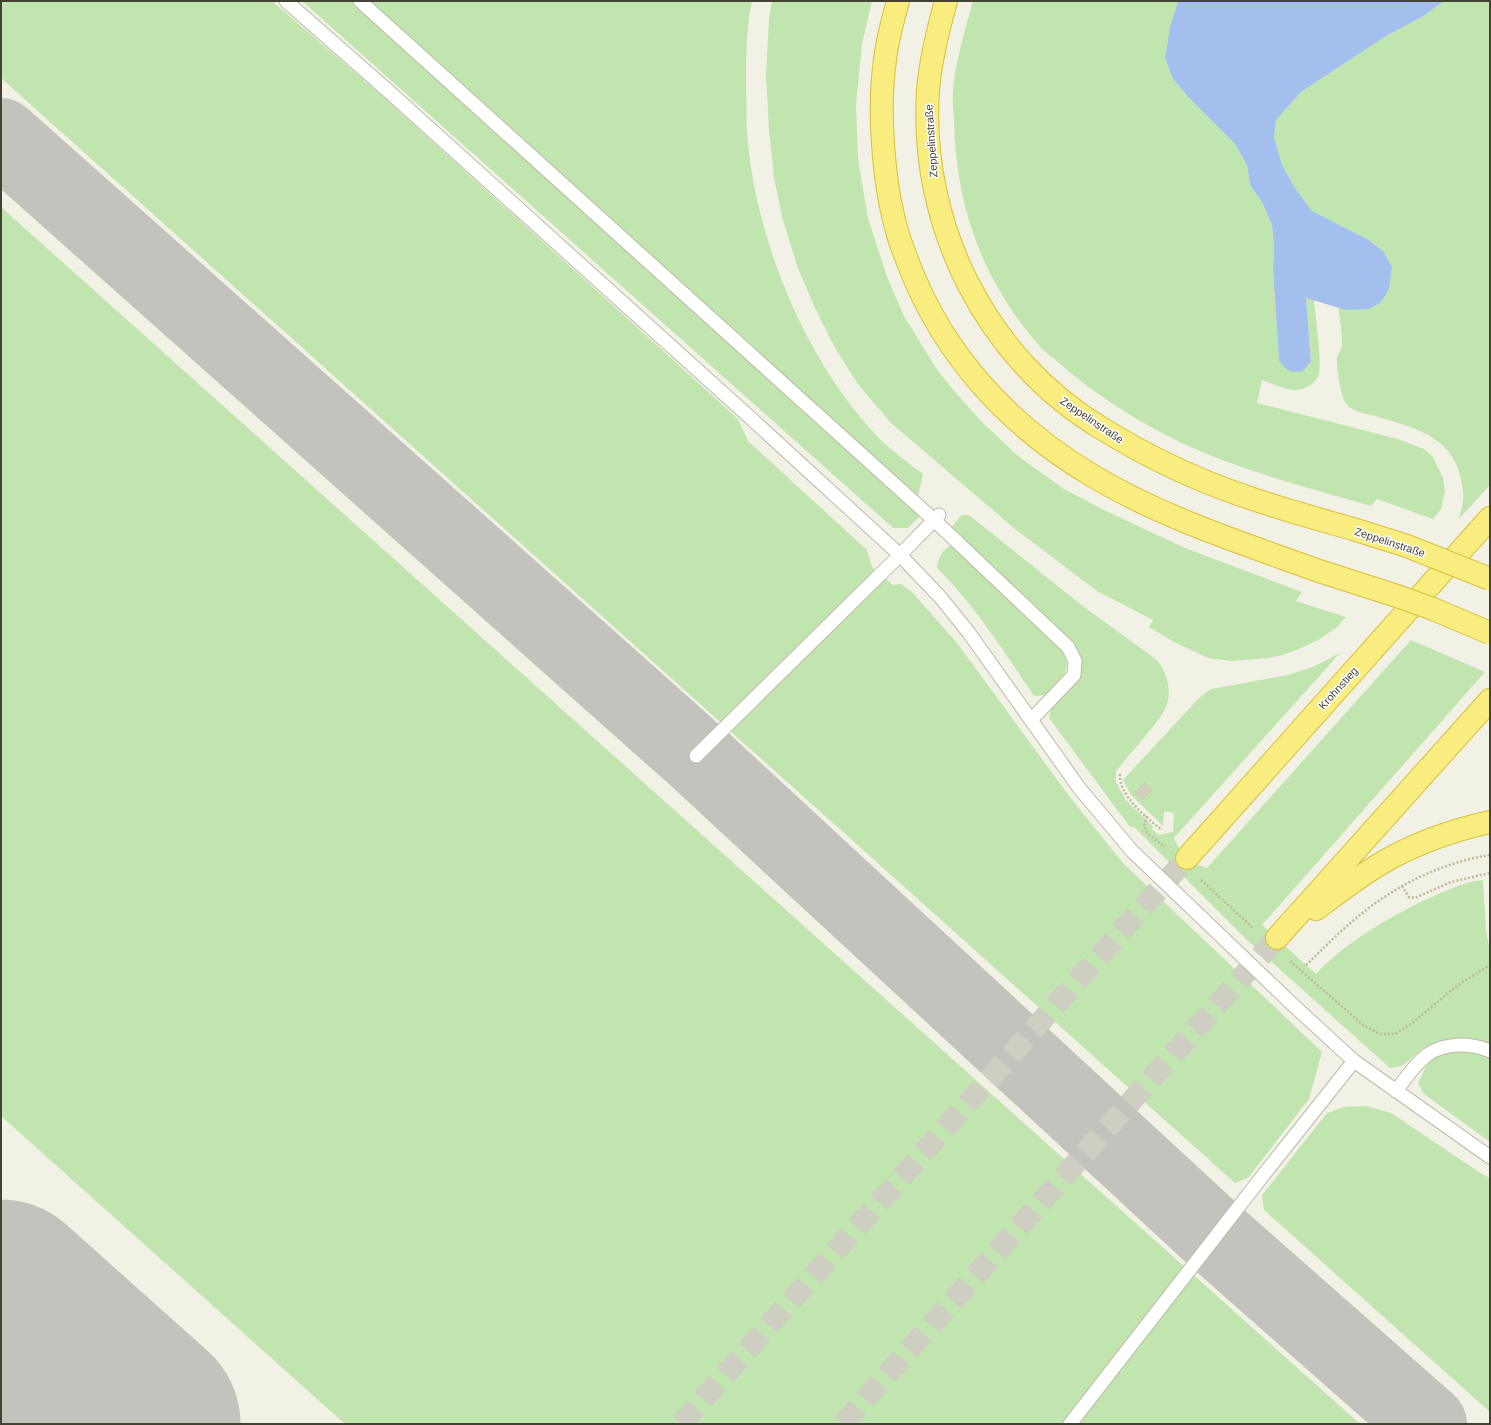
<svg xmlns="http://www.w3.org/2000/svg" width="1491" height="1425" viewBox="0 0 1491 1425" font-family="Arial,sans-serif">
	<style>
		.green { fill: #c1e5af }
		.water { fill: #a3bfed }
		.lines { fill: none; stroke-linecap: round; stroke-linejoin: round }
		.taxiway { stroke: #c3c2bc; stroke-width: 78 }
		.runway { stroke: #c3c2bc; stroke-width: 195 }
		.building { fill: #d3cfbb; stroke: #cdc8af }
		.trunk-tunnel { stroke: #cfcec2; stroke-width: 22; stroke-dasharray: 22 11; stroke-linecap: butt }
		.service-casing { stroke: #bdbaa8; stroke-width: 15 }
		.trunk-casing { stroke: #d7bf3a; stroke-width: 24 }
		.path { stroke: #beb99a; stroke-width: 2.5; stroke-dasharray: 2 2; stroke-linecap: butt }
		.service { stroke: #fff; stroke-width: 13 }
		.trunk { stroke: #f9ed80; stroke-width: 22 }
		.trunk-bridge-casing { stroke: #d7bf3a; stroke-width: 24; stroke-linecap: butt }
		.trunk-bridge { stroke: #f9ed80; stroke-width: 22 }
		.labels { text-anchor: middle; dominant-baseline: central; stroke-width: 3; stroke-linejoin: round; paint-order: stroke }
		.street-label { font-size: 11px; fill: #444135; stroke: #fff }
	</style>
	<rect width="100%" height="100%" fill="#f2f1e5"/>
	<g class="green">
		<path d="M1 1H272L380 94 738 419 748 441 867 550 872 567 893 585 901 584 912 592 957 643 1069 796 1123 863 1322 1052 1309 1099 1248 1178 1235 1183 1 78Z"/>
		<path d="M302 1H353L922 514 908 528H893Z"/>
		<path d="M366 1H752C746 29 746 60 746 89 747 103 746 117 747 131 754 236 804 358 876 435 890 450 907 462 923 474L918 496Z"/>
		<path d="M772 1H872L862 44 856 105 858 159 868 218 887 277 904 316 936 368 955 392 982 422 1018 456 1064 489 1106 511 1185 548 1302 592 1296 601 1346 617 1336 628 1320 639 1299 649 1283 655 1268 658 1232 661 1208 658 1174 642 1149 627 1153 620 1097 591 1015 529 891 423 857 383 834 346 814 306 798 268 782 217 774 177 769 130 766 74 769 19Z"/>
		<path d="M973 1H1178L1170 27 1165 58 1173 79 1190 99 1235 144 1247 165 1250 185 1262 202 1272 225 1274 246 1273 269 1279 360 1311 361 1306 298 1314 300C1315 314 1323 367 1318 377 1313 385 1304 390 1295 390 1286 390 1271 383 1262 380L1257 403 1398 439 1424 449 1433 457 1443 478 1445 491 1441 509 1433 519 1377 499 1371 506C1307 487 1241 471 1180 442 1136 421 1096 395 1059 363 1052 357 1043 351 1037 343 982 279 956 206 954 122 954 112 952 102 953 92 955 61 965 31 973 1Z"/>
		<path d="M1444 1H1490V485L1459 519C1461 511 1464 501 1463 492 1459 438 1419 429 1375 416 1364 413 1351 412 1345 402 1341 396 1336 366 1337 358 1338 353 1342 349 1342 344 1342 332 1340 319 1338 307L1346 310 1383 251 1367 239 1312 211 1295 188 1282 165 1274 137 1276 120 1301 92 1386 36 1422 17Z"/>
		<path d="M1 207 1360 1424H345L1 1116Z"/>
		<path d="M961 515H969L1080 604 1157 660C1166 671 1172 689 1167 704 1163 716 1154 725 1146 735 1136 747 1126 759 1116 771V782L1126 800 1153 827 1152 829 1159 835 1173 832 1174 813 1164 811 1163 826 1131 795 1123 780 1199 698 1211 689 1288 675 1315 666 1340 653 1174 838C1181 855 1190 863 1207 868L1411 640 1485 672 1262 925 1316 974C1346 942 1386 919 1425 900 1443 892 1463 882 1483 880L1486 931 1490 951V1142L1424 1094 1418 1084 1425 1068 1435 1056 1441 1044 1423 1048 1402 1066 1390 1068 1247 940 1134 827H1130L1049 718 1051 707 1078 676 1081 658 1073 642 950 530Z"/>
		<path d="M951 545 1062 647 1067 662 1065 673 1046 695 1034 696C1004 652 975 605 937 568 938 557 943 550 951 545Z"/>
		<path d="M1366 1106 1391 1113 1482 1174 1490 1178V1412L1264 1210 1262 1195 1327 1113 1344 1107Z"/>
	</g>
	<path class="water" d="M1178 1H1444L1422 17 1386 36 1301 92 1276 120 1274 137 1282 165 1295 188 1312 211 1367 239 1383 251 1392 267 1389 289 1381 302 1369 309 1346 310 1306 298 1311 361 1303 371C1290 373 1286 371 1279 360L1273 269 1274 246 1272 225 1262 202 1250 185 1247 165 1235 144 1190 99 1173 79 1165 58 1170 27Z"/>
	<g class="lines">
		<path class="taxiway" d="M1 137 696 756 1216 1237 1428 1424"/>
		<path class="runway" d="M1 1297 143 1424"/>
	</g>
	<path class="building" d="M1144 783 1152 790 1142 800 1135 794Z"/>
	<g class="lines">
		<g class="trunk-tunnel">
			<path d="M681 1424 1187 858"/>
			<path d="M843 1424 1277 938"/>
		</g>
		<defs>
			<g id="service">
				<path d="M286 1 386 89 744 412 900 555 941 598 969 633 1080 789 1132 851 1292 1004 1354 1061 1490 1157"/>
				<path d="M360 1 934 520 1068 647 1075 661 1074 675 1031 720"/>
				<path d="M696 756 900 555 939 515"/>
				<path d="M1396 1091C1405 1079 1415 1064 1427 1055 1445 1042 1470 1043 1490 1051"/>
				<path d="M1070 1424 1261 1178 1354 1061"/>
			</g>
			<g id="trunk">
				<path d="M898 1C893 20 887 40 885 60 881 88 881 116 883 144 885 173 889 203 897 231 900 243 905 254 909 265 944 356 1010 427 1093 476 1163 518 1242 543 1319 571"/>
				<path d="M946 1C938 30 930 61 928 91 919 224 986 359 1101 428 1148 457 1198 481 1250 498 1284 510 1318 519 1353 529"/>
				<path d="M1187 858 1490 518"/>
				<path d="M1316 909C1339 892 1362 874 1387 860 1419 842 1454 830 1490 822"/>
				<path d="M1277 938 1490 700"/>
			</g>
		</defs>
		<use href="#service" class="service-casing"/>
		<use href="#trunk" class="trunk-casing"/>
		<g class="path">
			<path d="M1120 774C1118 794 1146 818 1162 830"/>
			<path d="M1147 816 1144 826 1148 834 1165 847"/>
			<path d="M1201 880 1253 928"/>
			<path d="M1402 886 1409 897 1415 898 1451 882 1490 873"/>
			<path d="M1290 961 1363 1025 1380 1034H1395L1411 1024 1458 985 1490 965"/>
			<path d="M1306 965C1324 948 1341 930 1360 915 1396 885 1444 862 1490 855"/>
		</g>
		<use href="#service" class="service"/>
		<use href="#trunk" class="trunk"/>
		<defs>
			<g id="trunk-bridge">
				<path d="M1353 529 1407 546 1490 579"/>
				<path d="M1319 571 1400 597 1433 609 1490 633"/>
			</g>
		</defs>
		<use href="#trunk-bridge" class="trunk-bridge-casing"/>
		<use href="#trunk-bridge" class="trunk-bridge"/>
	</g>
	<g class="labels">
		<g class="street-label">
			<text transform="translate(931 141) rotate(-94)">Zeppelinstraße</text>
			<text transform="translate(1092 420) rotate(34)">Zeppelinstraße</text>
			<text transform="translate(1390 542) rotate(18)">Zeppelinstraße</text>
			<text transform="translate(1338 688) rotate(-48)">Krohnstieg</text>
		</g>
	</g>
	<rect width="1491" height="1425" fill="none" stroke="#444135" stroke-width="4"/>
</svg>
